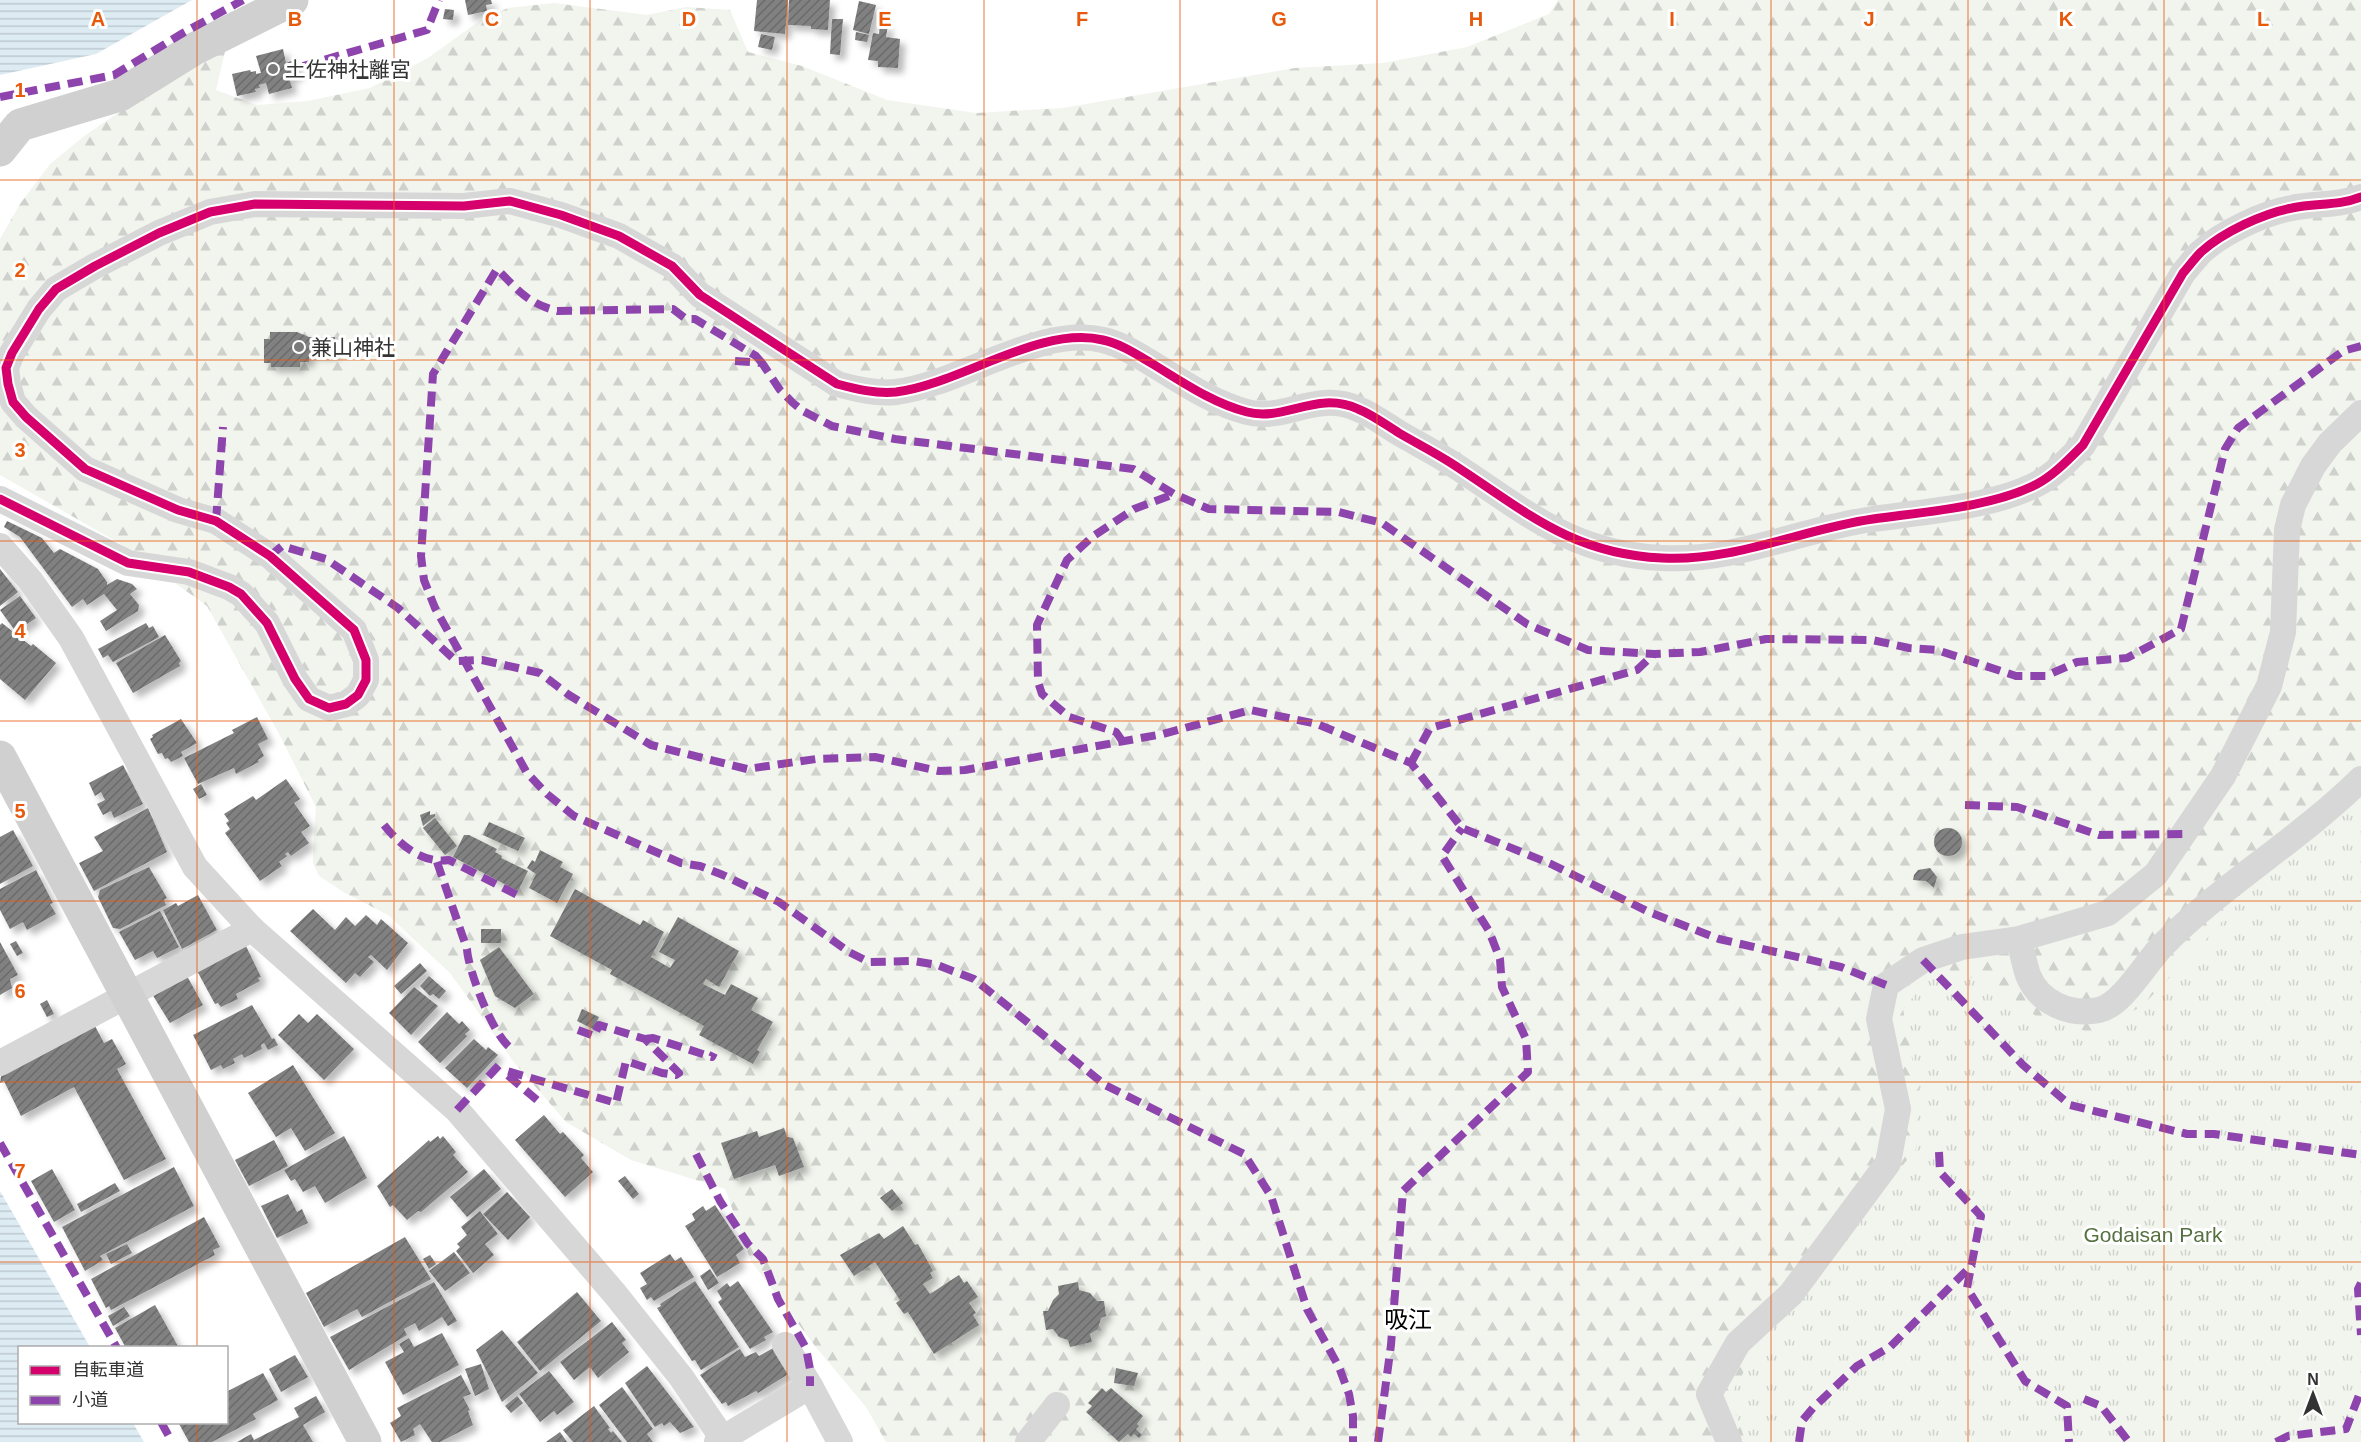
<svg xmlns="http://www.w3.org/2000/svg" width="2361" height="1442" viewBox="0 0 2361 1442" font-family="Arial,'Noto Sans JP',sans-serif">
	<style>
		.forest { fill: url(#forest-firs) }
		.park { fill: url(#park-tufts) }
		.water { fill: url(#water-rules) }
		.building { fill: url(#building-hatch); filter: url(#shadow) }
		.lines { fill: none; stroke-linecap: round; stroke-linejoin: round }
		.street { stroke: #d7d7d7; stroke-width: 26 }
		.secondary { stroke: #d0d0d0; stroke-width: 33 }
		.quiet { stroke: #8e44ad; stroke-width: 8; stroke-dasharray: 15 8; stroke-linecap: butt }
		.cycleway-casing { stroke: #fff; stroke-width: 13 }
		.cycleway { stroke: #d6006c; stroke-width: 9 }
		.grid { fill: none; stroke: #e8590c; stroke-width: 1.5; stroke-opacity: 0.55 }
		.poi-dot { fill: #7a7a7a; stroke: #fff; stroke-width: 2 }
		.labels { text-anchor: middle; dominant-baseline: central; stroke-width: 6; stroke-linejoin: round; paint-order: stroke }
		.poi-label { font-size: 21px; fill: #333; stroke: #fff; text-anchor: start }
		.park-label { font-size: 21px; fill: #56703f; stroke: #fff }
		.quarter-label { font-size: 24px; fill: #000; stroke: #fff }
		.grid-label { font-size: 20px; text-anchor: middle; font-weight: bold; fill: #e8590c; stroke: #fff; stroke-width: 6; stroke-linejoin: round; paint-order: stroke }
	</style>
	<defs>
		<pattern id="forest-firs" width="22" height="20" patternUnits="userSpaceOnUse" patternTransform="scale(1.5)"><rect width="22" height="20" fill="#f1f5ed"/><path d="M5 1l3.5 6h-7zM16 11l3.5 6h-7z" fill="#cfd2cc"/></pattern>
		<pattern id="park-tufts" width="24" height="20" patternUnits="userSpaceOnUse" patternTransform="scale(1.5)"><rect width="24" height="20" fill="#f1f5ed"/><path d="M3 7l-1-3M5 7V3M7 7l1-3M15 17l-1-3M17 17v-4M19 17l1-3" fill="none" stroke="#cfd2cc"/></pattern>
		<pattern id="water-rules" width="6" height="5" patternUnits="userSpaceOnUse" patternTransform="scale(1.5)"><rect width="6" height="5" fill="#ddebf3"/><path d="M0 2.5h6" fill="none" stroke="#becad1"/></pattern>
		<pattern id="building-hatch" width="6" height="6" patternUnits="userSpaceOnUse" patternTransform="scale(1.5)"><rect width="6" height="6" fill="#818181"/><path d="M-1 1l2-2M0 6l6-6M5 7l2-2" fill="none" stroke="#6a6a6a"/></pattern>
		<filter id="shadow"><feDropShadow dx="5.5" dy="5.5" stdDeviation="3" flood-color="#0004"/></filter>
	</defs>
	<rect width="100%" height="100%" fill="#fff"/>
	<path class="forest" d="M1558 0H2361V1442H886L866 1407 815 1346 751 1261 725 1189 631 1160 566 1122 513 1061 451 974 388 915 345 893 319 876 313 863V851L316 807 278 732 207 606 119 543 0 475V239L20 204 50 164 83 137 131 104 226 47 216 90 257 105 308 101 370 88 428 58 482 19 508 8 554 3 647 15 686 7 730 10 748 52 802 66 887 100 976 113 1063 108 1295 68 1383 63 1467 47 1549 14Z"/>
	<path class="park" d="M2361 803V1442H1746L1729 1397 1768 1331 1916 1149 1918 1091 1903 1009 1932 974 1990 980 2037 1017 2096 1034 2143 1005 2213 932 2271 865Z"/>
	<g class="water">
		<path d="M0 0H192L96 54 0 75Z"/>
		<path d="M0 1191 90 1347 20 1348V1422L133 1423 144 1442H0Z"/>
	</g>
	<g class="building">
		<path d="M465 0H491L492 4 486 5 487 11 468 15Z"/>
		<path d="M757 0H788L785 34 754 31Z"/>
		<path d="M789 0H830L828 30 811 29V26L788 25Z"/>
		<path d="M859 1 876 5 869 34 853 30Z"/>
		<path d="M445 9 454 10 453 20 443 19Z"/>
		<path d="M832 19H843L840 55 830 54Z"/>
		<path d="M880 24 888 25 886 37 900 39 898 68 878 67V61L868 60 873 33 879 34Z"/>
		<path d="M856 32 869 35 867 42 855 40Z"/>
		<path d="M761 34 775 37 772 50 758 47Z"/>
		<path d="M283 49 286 63 294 60 298 75 289 77 292 88 269 94 266 83 259 85 260 88 255 89 256 92 237 96 232 74 250 70 251 72 256 71V74L261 73 256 56Z"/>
		<path d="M270 332H297L309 337H335V354H309V362H300V367H271V363H264V339H270Z"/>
		<path d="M7 521 42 538 54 553 60 549 98 569 107 582V585L117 579 132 584 137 589 130 594 139 605 138 611 106 631 100 621 117 610 104 594 87 605 83 599 72 607 20 537 4 527Z"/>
		<path d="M0 569 18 592 0 606Z"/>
		<path d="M20 596 36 618 16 632 0 610Z"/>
		<path d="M2 623 31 646 33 644 56 663 25 700 0 679V625Z"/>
		<path d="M146 623 149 628 153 626 159 637 113 662 108 655 103 658 98 649Z"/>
		<path d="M165 635 181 661 179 663 180 666 133 693 116 663Z"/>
		<path d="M257 717 268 739 258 744 264 756 258 760 259 762 236 774 234 768 198 784 184 758 234 733 232 730Z"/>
		<path d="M181 719 197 743 181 752 183 756 171 762 168 758 165 759 162 753 158 754 150 739 153 737 152 735Z"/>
		<path d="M123 765 143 804 114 818 111 811 103 815 97 804 105 800 101 792 95 796 89 783Z"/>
		<path d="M286 779 300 799 294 803 310 826 301 832 309 843 291 856 288 852 285 854 287 856 279 862 282 866 260 881 225 833 230 829 226 823 229 821 224 814 253 796 256 800Z"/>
		<path d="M201 784 207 795 199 799 193 789Z"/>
		<path d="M148 808 167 852 94 891 79 863 103 851 94 837Z"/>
		<path d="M430 811V815L435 814V816L423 826 420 815Z"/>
		<path d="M435 818 457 846 445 855 423 828Z"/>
		<path d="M489 822 525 838 518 851 483 835Z"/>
		<circle cx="1948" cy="842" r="14"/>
		<path d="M13 830 33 866 0 884V837Z"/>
		<path d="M464 835H469L497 849 495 852 502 856 501 858 528 871 518 891 453 857Z"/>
		<path d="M540 850 563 862 560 867 573 874 557 903 529 888 536 874 527 868 532 860 535 862Z"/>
		<path d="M149 867 167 898 164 900 166 905 120 929 113 928 98 897 100 890Z"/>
		<path d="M1930 868 1937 877 1934 888 1926 881 1913 880 1914 875 1918 870Z"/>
		<path d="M36 870 53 903 50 904 56 914 27 930 23 922 10 929 0 910V889Z"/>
		<path d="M575 889 640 925 643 920 664 932 651 957 670 968 675 960 659 952 678 917 739 951 719 987 706 979 703 984 725 995 731 984 758 998 751 1010 773 1022 757 1050 760 1052 753 1064 699 1035 704 1026 610 974 612 970 550 936Z"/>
		<path d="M198 895 217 930 182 949 163 910 176 903 178 906Z"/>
		<path d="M313 909 335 930 346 917 355 926 366 915 377 925 381 919 408 943 387 970 371 955 368 957 374 962 360 977 355 973 346 983 290 931Z"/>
		<path d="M160 911 179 947 157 958 153 951 135 960 119 932Z"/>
		<rect x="481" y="929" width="20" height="14"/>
		<path d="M16 941 23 953 17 956 10 944Z"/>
		<path d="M0 942 18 975 10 979 12 988 0 995Z"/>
		<path d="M245 944 261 977 258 978 260 981 236 994 238 999 221 1007 218 1003 215 1004 196 969Z"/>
		<path d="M499 947 534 994 515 1008 495 996 480 960Z"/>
		<path d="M420 963 427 971 401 994 394 986Z"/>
		<path d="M187 976 203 1005 170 1023 152 994Z"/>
		<path d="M429 976 446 991 439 999 433 994 430 996 420 986Z"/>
		<path d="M414 987 438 1006 411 1035 389 1013Z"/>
		<path d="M47 1000 54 1014 47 1017 40 1004Z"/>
		<path d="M252 1005 272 1039 274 1038 278 1045 268 1050 264 1043 261 1045 262 1049 244 1058 242 1054 233 1059 235 1063 223 1069 221 1065 211 1070 193 1035Z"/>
		<path d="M582 1009 599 1017 593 1029 577 1021Z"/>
		<path d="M447 1012 459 1024 462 1021 470 1030 465 1034 467 1036 440 1063 418 1042Z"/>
		<path d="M299 1014 308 1023 317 1014 354 1049 324 1080 278 1035Z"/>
		<path d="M95 1026 104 1043 112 1039 126 1064 117 1069 166 1159 124 1180 74 1087 21 1116 4 1081 0 1083 1 1076Z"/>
		<path d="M474 1039 486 1050 488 1047 498 1055 467 1088 445 1068Z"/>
		<path d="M293 1065 335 1133 305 1151 291 1128 276 1137 248 1093Z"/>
		<path d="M544 1115 560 1134 563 1132 584 1155 581 1158 593 1172 565 1197 515 1140Z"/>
		<path d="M784 1128 787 1137 793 1138 804 1167 779 1176 775 1165 734 1179 721 1143 757 1131 759 1137Z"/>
		<path d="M344 1136 367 1178 325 1203 315 1186 303 1192 295 1179 291 1181 284 1170Z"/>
		<path d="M438 1136 440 1139 443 1136 456 1152 453 1155 468 1172 421 1212 418 1211 407 1220 393 1205 390 1207 377 1186 429 1140 430 1142Z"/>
		<path d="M274 1140 288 1166 249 1186 235 1160Z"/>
		<path d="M174 1167 194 1206 100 1256 103 1260 85 1271 62 1227Z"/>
		<path d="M52 1169 75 1210 54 1222 31 1181Z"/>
		<path d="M484 1169 501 1189 467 1217 450 1197Z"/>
		<path d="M625 1176 639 1194 633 1199 618 1181Z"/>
		<path d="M115 1183 120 1191 81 1212 77 1204Z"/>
		<path d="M892 1189 903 1203 892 1211 880 1198Z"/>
		<path d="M507 1192 530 1217 508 1240 483 1214Z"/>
		<path d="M288 1194 297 1212 302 1209 308 1223 277 1238 261 1206Z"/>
		<path d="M715 1205 744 1249 736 1255 740 1263 717 1277 685 1226 695 1220 692 1214 703 1206 706 1211Z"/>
		<path d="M480 1211 498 1234 485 1244 494 1255 473 1273 456 1251 460 1247 457 1244 467 1235 461 1227Z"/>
		<path d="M204 1217 220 1247 213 1250 215 1255 111 1310 109 1306 106 1308 91 1279Z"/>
		<path d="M903 1226 915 1245 918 1244 933 1271 930 1273 933 1278 923 1284 930 1294 959 1275 964 1283 967 1281 978 1297 969 1303 976 1313 973 1315 979 1325 934 1354 908 1312 904 1314 896 1303 900 1300 875 1262 854 1276 840 1255 879 1233 884 1239Z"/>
		<path d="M405 1237 431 1279 362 1317 357 1309 324 1327 306 1293Z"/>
		<path d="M127 1244 132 1253 111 1264 106 1254Z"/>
		<path d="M454 1252 470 1273 445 1291 429 1271Z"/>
		<path d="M670 1254 675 1261 681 1257 694 1277 654 1301 651 1297 647 1300 640 1288 647 1284 640 1273Z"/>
		<path d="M430 1255 436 1264 429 1269 423 1259Z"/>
		<path d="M710 1269 719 1283 708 1290 700 1276Z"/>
		<path d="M695 1281 739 1347 701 1370 695 1360 692 1361 657 1308 661 1306 660 1304Z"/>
		<path d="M738 1281 773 1332 764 1337 766 1340 750 1349 718 1302 722 1299 717 1291 727 1283 730 1287Z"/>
		<path d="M434 1282 457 1321 448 1326 442 1317 419 1331 415 1323 404 1329 407 1335 349 1370 330 1337Z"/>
		<path d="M1078 1282 1079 1290 1090 1293 1097 1301H1104L1106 1316 1101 1318 1098 1329 1090 1334 1092 1342 1070 1347 1068 1340 1059 1337 1053 1329 1046 1330 1043 1311H1048L1053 1300 1059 1294 1058 1286Z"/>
		<path d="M577 1292 601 1321 540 1371 517 1342Z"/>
		<path d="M155 1305 179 1348H126L115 1328Z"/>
		<path d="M124 1307 130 1316 113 1326 108 1316Z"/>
		<path d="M612 1322 626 1340 622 1343 629 1352 598 1378 590 1367 574 1380 560 1362Z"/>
		<path d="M502 1330 538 1373 502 1402 476 1350Z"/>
		<path d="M442 1333 459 1365 403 1395 385 1362 404 1352 399 1344 409 1338 414 1347Z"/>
		<path d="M775 1347 790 1373 758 1393 756 1391 728 1406 726 1402 722 1404 700 1375 740 1349 745 1357 756 1352 759 1356Z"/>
		<path d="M295 1355 308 1377 281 1392 269 1369Z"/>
		<path d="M481 1364 489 1389 475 1396 465 1369Z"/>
		<path d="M647 1366 694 1427 680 1433 670 1422 664 1426 662 1423 655 1427 625 1383Z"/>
		<path d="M1116 1368 1138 1373 1134 1386 1114 1383Z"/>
		<path d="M549 1371 574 1402 557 1415 554 1411 540 1422 519 1394Z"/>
		<path d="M263 1373 278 1400 253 1414 256 1419 212 1442H189L178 1422H226V1392Z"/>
		<path d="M461 1375 471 1394 463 1397 470 1410 468 1411 473 1425 440 1442H432L420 1424 413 1429 415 1435 401 1442 390 1423 401 1416 397 1408Z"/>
		<path d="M622 1387 653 1429 647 1434 653 1442H627L599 1405Z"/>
		<path d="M1102 1388 1106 1392 1111 1388 1143 1416 1137 1424 1139 1426 1136 1429 1142 1435 1139 1438 1134 1434 1131 1437 1128 1434 1119 1442 1086 1412 1092 1406 1088 1403Z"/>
		<path d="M316 1396 325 1412 303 1425 313 1442H237L251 1434 254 1440 299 1417 294 1408Z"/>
		<path d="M517 1396 523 1403 511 1413 505 1406Z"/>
		<path d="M594 1406 610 1428 608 1429 611 1433 613 1431 622 1442H573L563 1430Z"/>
		<path d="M560 1432 567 1442H546Z"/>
	</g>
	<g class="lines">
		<g class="street">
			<path d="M0 499 128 563 189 572 229 587 241 594 267 623 295 679 309 699 329 708 346 704 358 695 366 680V660L354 630 270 556 216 521 178 510 85 469 26 417 13 402 8 384 6 368 12 353 39 309 56 289 95 266 159 233 210 212 255 204 464 206 510 201 561 215 619 236 672 266 700 295 837 384C856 389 876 394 896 392 961 384 1039 325 1103 340 1121 344 1136 354 1151 363 1181 381 1212 403 1247 412 1284 422 1317 390 1358 409 1373 415 1386 425 1399 433 1416 443 1434 452 1451 463 1524 510 1570 554 1662 558 1735 562 1802 529 1873 519 1922 512 1993 507 2037 484 2054 475 2069 459 2083 445L2183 273C2189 266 2195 258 2201 252 2223 232 2264 213 2292 208 2316 203 2339 206 2361 197"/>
			<path d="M0 546 30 580 71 638 195 867 252 929 457 1110 615 1294 681 1377 725 1442"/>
			<path d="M2019 939C2022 951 2024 963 2028 975 2039 1003 2070 1016 2099 1010 2122 1005 2145 964 2162 946 2223 884 2299 840 2361 779"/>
			<path d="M0 1063 252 929"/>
			<path d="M810 1386 840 1442"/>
			<path d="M717 1442 810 1386 785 1345"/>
			<path d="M1028 1442 1057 1405"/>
			<path d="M1729 1442 1709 1394 1738 1343 1791 1294 1888 1163 1898 1109 1879 1019 1886 985 1923 960 1962 947 2019 939 2108 913 2156 874 2223 776 2269 686 2283 632 2287 530 2293 505 2313 466 2330 443 2361 413"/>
		</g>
		<g class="secondary">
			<path d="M0 150 20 125 120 95 194 49 292 0"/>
			<path d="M0 757 365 1442"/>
		</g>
		<g class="quiet">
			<path d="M303 66 427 30 439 0"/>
			<path d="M0 97 114 75 183 33 243 0"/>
			<path d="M735 361 762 363 780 390 793 403 803 411 832 426 895 439 1133 469 1174 494 1209 509 1339 512 1382 523 1527 624 1588 650 1654 654 1700 652 1766 639 1872 640 1909 648 1937 650 2016 676H2046L2077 662 2127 658 2181 629 2225 449 2238 428 2343 351 2361 346"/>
			<path d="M762 363 756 356 695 319H686L673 309 557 311C527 303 519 291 497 269L433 374 421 556 424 580 435 608 527 773 547 794 574 816 681 863 700 866 723 875 779 902 849 952 869 962 914 961 937 965 974 979 1105 1085 1244 1154 1271 1196 1307 1309 1339 1367 1349 1394 1353 1416V1442"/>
			<path d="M216 521 223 427"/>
			<path d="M270 556 282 546 326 559 398 608 456 661 482 660 540 673 569 695 651 745 747 769 816 759 875 757 939 771 965 770 1163 734 1250 710 1317 724 1411 763 1462 828 1551 864 1649 912 1719 939 1841 967 1886 985"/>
			<path d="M1123 742 1116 732 1069 717 1042 694 1038 682 1037 625 1067 560 1092 537 1134 509 1174 494"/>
			<path d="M1411 763 1430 728 1637 670 1654 654"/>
			<path d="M1965 805 2017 807 2099 835 2184 834"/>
			<path d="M384 825C400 845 422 864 449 860L523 898"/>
			<path d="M437 862 467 949C468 970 495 1042 514 1050"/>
			<path d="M1923 960 2023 1065 2070 1105 2187 1134H2214L2361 1155"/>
			<path d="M645 1039 653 1038 712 1057 714 1053"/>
			<path d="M537 1100 505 1073 507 1071 616 1103 626 1061 662 1073 676 1075 679 1073 645 1039 599 1025 594 1036 578 1030"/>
			<path d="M457 1110 500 1064"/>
			<path d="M0 1143 117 1348"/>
			<path d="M1939 1152 1940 1172 1981 1216 1967 1288 2025 1381 2067 1406 2069 1442"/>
			<path d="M696 1154 720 1201 748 1244 763 1259 778 1299 806 1348 810 1369V1386"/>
			<path d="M2361 1283 2358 1289 2361 1335"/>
			<path d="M2084 1399 2101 1406 2129 1442"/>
			<path d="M161 1422 172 1442"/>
			<path d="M1378 1442 1391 1345 1403 1191 1528 1072 1526 1039 1502 987 1500 959 1489 931 1442 856 1462 828"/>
			<path d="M1799 1442 1802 1421 1813 1408 1857 1366 1890 1347 1973 1264"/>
			<path d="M2276 1442 2288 1436 2346 1429 2361 1390"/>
		</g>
		<defs>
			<path id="cycleway" d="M0 499 128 563 189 572 229 587 241 594 267 623 295 679 309 699 329 708 346 704 358 695 366 680V660L354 630 270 556 216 521 178 510 85 469 26 417 13 402 8 384 6 368 12 353 39 309 56 289 95 266 159 233 210 212 255 204 464 206 510 201 561 215 619 236 672 266 700 295 837 384C856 389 876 394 896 392 961 384 1039 325 1103 340 1121 344 1136 354 1151 363 1181 381 1212 403 1247 412 1284 422 1317 390 1358 409 1373 415 1386 425 1399 433 1416 443 1434 452 1451 463 1524 510 1570 554 1662 558 1735 562 1802 529 1873 519 1922 512 1993 507 2037 484 2054 475 2069 459 2083 445L2183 273C2189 266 2195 258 2201 252 2223 232 2264 213 2292 208 2316 203 2339 206 2361 197"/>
		</defs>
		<use href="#cycleway" class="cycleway-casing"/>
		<use href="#cycleway" class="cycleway"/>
	</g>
	<path class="grid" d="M197 0V1348M394 0V1442M590 0V1442M787 0V1442M984 0V1442M1180 0V1442M1377 0V1442M1574 0V1442M1771 0V1442M1968 0V1442M2164 0V1442M0 180H2361M0 360H2361M0 541H2361M0 721H2361M0 901H2361M0 1082H2361M0 1262H2361M197 1422V1442"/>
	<g class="poi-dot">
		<circle cx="273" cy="69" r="6"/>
		<circle cx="299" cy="347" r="6"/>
	</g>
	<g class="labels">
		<g class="poi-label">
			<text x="285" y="69">土佐神社離宮</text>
			<text x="311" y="347">兼山神社</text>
		</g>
		<g class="park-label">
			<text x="2153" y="1234">Godaisan Park</text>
		</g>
		<g class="quarter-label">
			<text x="1408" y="1319">吸江</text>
		</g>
	</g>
	<g class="grid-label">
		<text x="98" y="26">A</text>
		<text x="295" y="26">B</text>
		<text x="492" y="26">C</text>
		<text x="689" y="26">D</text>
		<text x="885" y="26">E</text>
		<text x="1082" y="26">F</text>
		<text x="1279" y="26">G</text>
		<text x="1476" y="26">H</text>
		<text x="1672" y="26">I</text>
		<text x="1869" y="26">J</text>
		<text x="2066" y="26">K</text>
		<text x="2263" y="26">L</text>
		<text x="20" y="97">1</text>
		<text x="20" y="277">2</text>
		<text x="20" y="457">3</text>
		<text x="20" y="638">4</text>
		<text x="20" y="818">5</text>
		<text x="20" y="998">6</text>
		<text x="20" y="1178">7</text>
	</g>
	<rect x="18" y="1346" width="210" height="78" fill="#ffffff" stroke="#adadad" stroke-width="1.5"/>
	<rect x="30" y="1366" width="30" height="9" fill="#d6006c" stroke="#adadad" stroke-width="1.5"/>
	<text x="72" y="1376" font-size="18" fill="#333333">自転車道</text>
	<rect x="30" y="1396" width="30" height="9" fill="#8e44ad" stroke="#adadad" stroke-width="1.5"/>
	<text x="72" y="1406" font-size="18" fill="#333333">小道</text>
	<g transform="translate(2313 1394)" stroke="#ffffff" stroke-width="4.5" paint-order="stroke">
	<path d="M0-4.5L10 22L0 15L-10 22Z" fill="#333333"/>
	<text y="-9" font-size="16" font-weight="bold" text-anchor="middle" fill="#333333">N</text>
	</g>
</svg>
